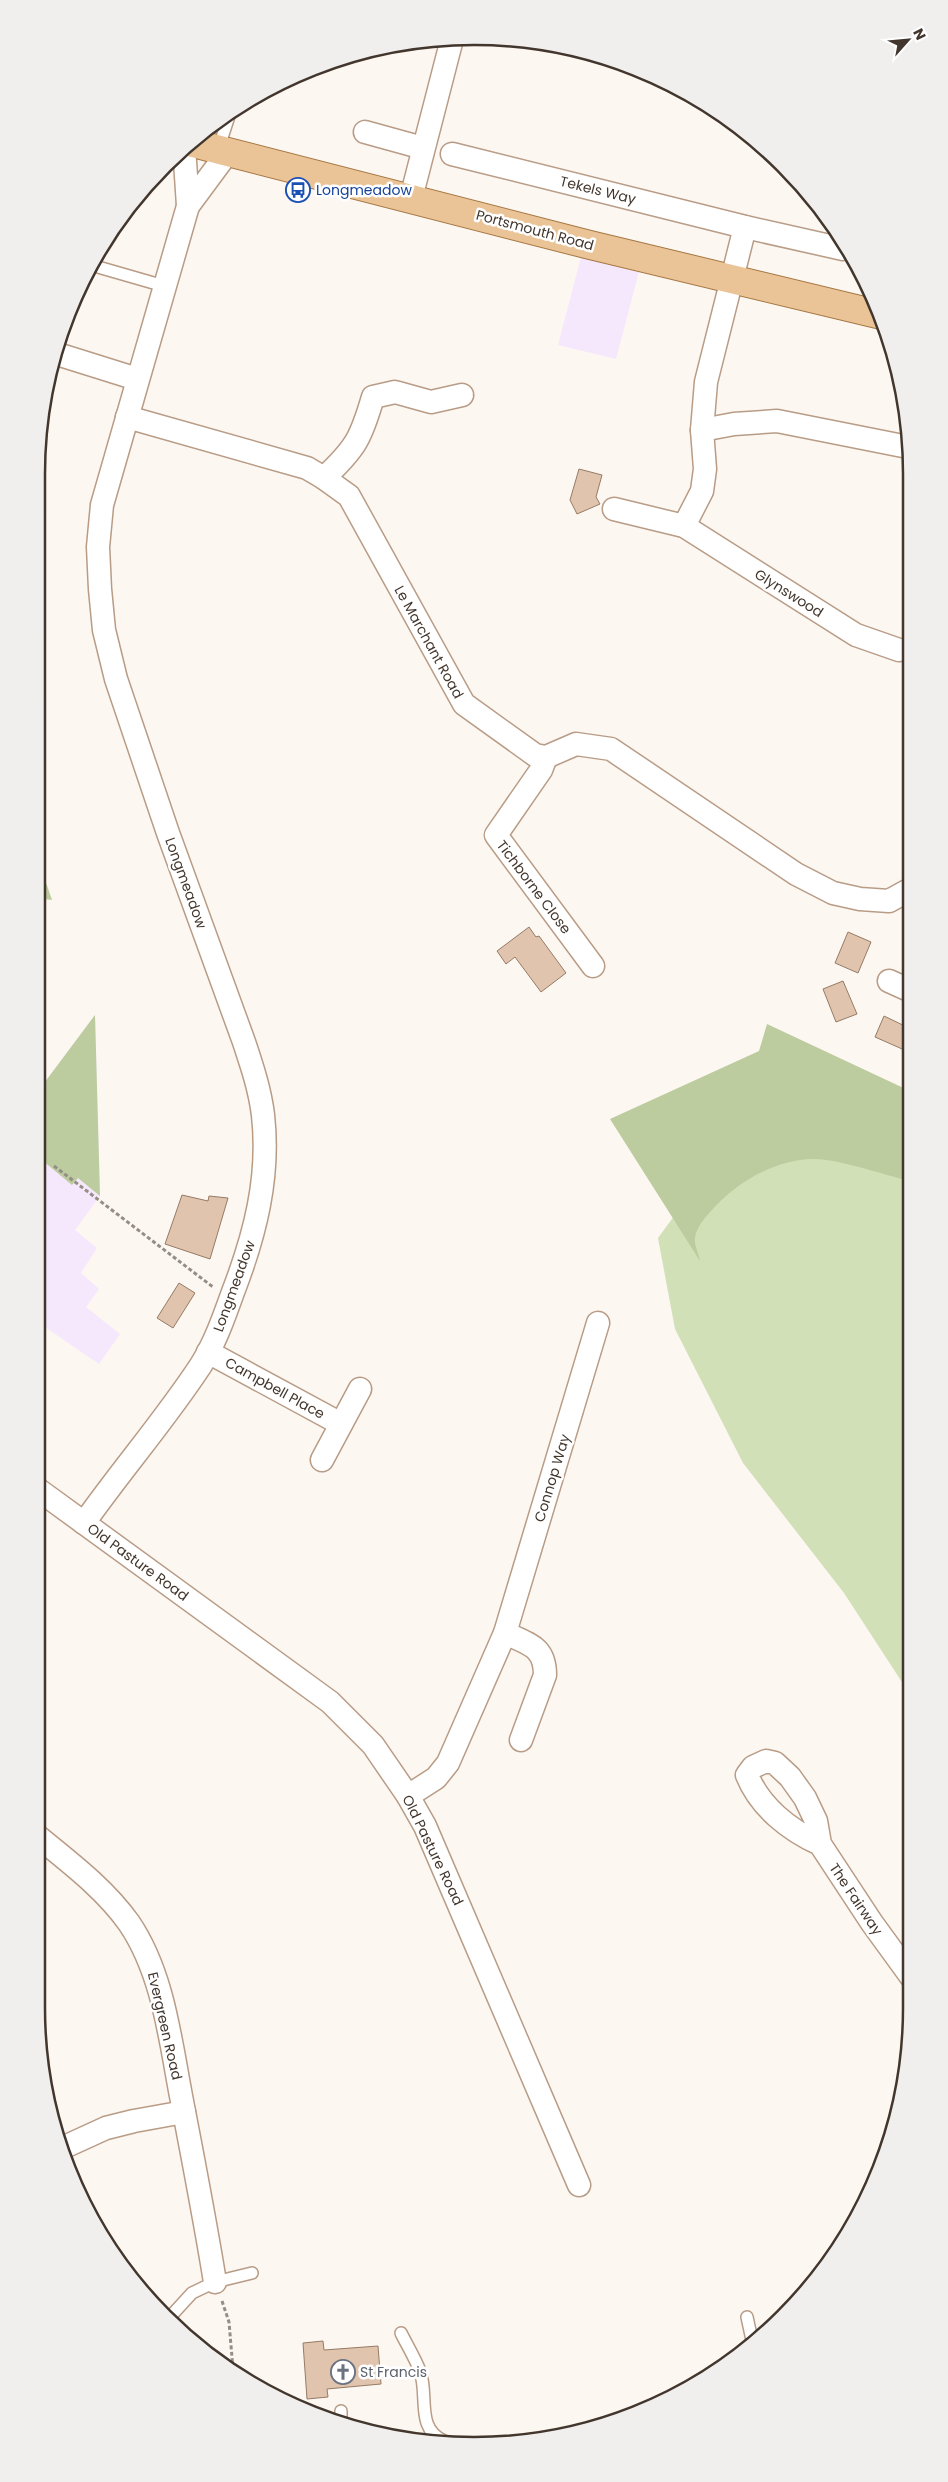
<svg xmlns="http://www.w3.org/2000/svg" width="948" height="2482" viewBox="0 0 948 2482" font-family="Poppins,sans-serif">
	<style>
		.commercial { fill: #f5e8fd }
		.green { fill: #d1e0b7 }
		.forest { fill: #bccc9e }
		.building { fill: #e1c4ae; stroke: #967b66 }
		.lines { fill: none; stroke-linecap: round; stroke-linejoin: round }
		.service-casing { stroke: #b89c86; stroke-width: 14 }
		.minor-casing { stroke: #b89c86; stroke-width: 25 }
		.primary-casing { stroke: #a67844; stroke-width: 30 }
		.path { stroke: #968d86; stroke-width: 3; stroke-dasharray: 4 2.5; stroke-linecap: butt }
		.service { stroke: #fff; stroke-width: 11 }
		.minor { stroke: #fff; stroke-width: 22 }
		.primary { stroke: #eac396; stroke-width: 28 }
		.labels { text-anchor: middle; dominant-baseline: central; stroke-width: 5; stroke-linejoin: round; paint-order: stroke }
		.transit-label { font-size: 14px; fill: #164399; stroke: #fff; text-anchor: start }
		.street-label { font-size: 14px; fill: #42362d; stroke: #fff }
		.worship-label { font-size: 14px; fill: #5b616d; stroke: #fff; text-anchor: start }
		.rim { fill: none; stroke: #42362d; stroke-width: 2.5 }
	</style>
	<rect width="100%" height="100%" fill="#fdf7f2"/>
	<g class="commercial">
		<path d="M581 257 639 272 616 359 558 345Z"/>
		<path d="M95 1015 100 1196 75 1230 97 1248 81 1273 99 1289 86 1307 120 1334 99 1364 36 1321V1094Z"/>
	</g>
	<path class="green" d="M785 1145 910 1178 911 1696 844 1593 743 1463 675 1329 658 1238 702 1178Z"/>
	<g class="forest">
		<path d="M36 853 52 900 36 898Z"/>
		<path d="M95 1015 100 1196 78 1178 72 1185 36 1155V1094Z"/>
		<path d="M767 1024 910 1091V1181C885 1175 835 1158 813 1159 773 1160 735 1183 710 1212 704 1219 696 1228 695 1238 694 1245 699 1254 700 1261L610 1119 759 1051Z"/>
	</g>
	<g class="building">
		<path d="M579 469 602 475 596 497 600 504 577 514 570 500Z"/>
		<path d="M529 927 536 937 539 936 566 973 541 992 515 957 506 964 497 951Z"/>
		<path d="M848 932 871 942 858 973 835 963Z"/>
		<path d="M843 981 857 1014 836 1022 823 989Z"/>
		<path d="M884 1016 909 1028V1052L875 1037Z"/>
		<path d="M182 1195 208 1201 209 1196 228 1198 210 1259 165 1244Z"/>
		<path d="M179 1283 195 1293 173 1328 157 1318Z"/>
		<path d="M323 2341 324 2350 378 2346 381 2384 327 2389 328 2397 307 2399 303 2343Z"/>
	</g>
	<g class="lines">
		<defs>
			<g id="service">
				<path d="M218 150 230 113"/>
				<path d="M91 265 164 286"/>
				<path d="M170 2317 192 2293 215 2282 252 2273"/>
				<path d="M747 2317 752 2340"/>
				<path d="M401 2333C407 2345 415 2358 420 2371 429 2396 415 2428 444 2441"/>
				<path d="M341 2411V2424"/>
			</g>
			<g id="minor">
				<path d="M365 132 423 148"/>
				<path d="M452 154 745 227 843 249"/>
				<path d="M411 198 452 39"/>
				<path d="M188 206 228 152"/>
				<path d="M54 353 137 379"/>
				<path d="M127 417 307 468 324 478 349 496 464 704 535 755 546 757 576 744 611 749 796 874 833 893 860 899 889 901 909 890"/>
				<path d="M702 430 734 424 777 421 908 447"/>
				<path d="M324 478C356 448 361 438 373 397L395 392 431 402 462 395"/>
				<path d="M614 509 684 526 856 635 899 650"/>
				<path d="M684 526 702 491 705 469 702 430 706 382 745 227"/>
				<path d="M546 757 541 770 496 835 593 966"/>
				<path d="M889 981 909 990"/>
				<path d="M208 1352 341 1424"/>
				<path d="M322 1460 360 1389"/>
				<path d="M36 1488 330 1702 373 1745 408 1796 425 1826 579 2185"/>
				<path d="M84 1523C122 1469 165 1420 201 1365 215 1343 224 1317 233 1292 255 1235 270 1177 263 1115 260 1090 252 1066 244 1042L168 833 116 679 104 630 100 589 98 547 102 505 188 206 184 146"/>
				<path d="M505 1633C528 1644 545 1646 545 1675L521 1740"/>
				<path d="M408 1796 436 1778 448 1763 505 1633 598 1323"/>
				<path d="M36 1835C69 1862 104 1888 129 1923 163 1973 170 2038 181 2096 193 2158 205 2220 215 2282"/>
				<path d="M820 1844C789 1830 760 1807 747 1775L753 1767 766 1761 775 1763 790 1777 805 1798 816 1821 820 1844 872 1923 912 1978"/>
				<path d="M60 2149 106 2128 134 2121 184 2112"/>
			</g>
			<path id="primary" d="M189 142 590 245 881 315"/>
		</defs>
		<use href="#service" class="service-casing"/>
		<use href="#minor" class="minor-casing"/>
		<use href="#primary" class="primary-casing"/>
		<g class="path">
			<path d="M54 1166 213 1287"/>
			<path d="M222 2301 229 2322 233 2369"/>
		</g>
		<use href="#service" class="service"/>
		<use href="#minor" class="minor"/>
		<use href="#primary" class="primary"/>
	</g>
	<defs>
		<symbol id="bus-ring" viewBox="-11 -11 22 22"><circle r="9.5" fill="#fff" stroke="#1a4fb4" stroke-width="1.5"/><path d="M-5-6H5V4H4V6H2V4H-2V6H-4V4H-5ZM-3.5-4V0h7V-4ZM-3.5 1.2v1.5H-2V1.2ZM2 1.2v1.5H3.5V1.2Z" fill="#1a4fb4"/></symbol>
		<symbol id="church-ring" viewBox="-11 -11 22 22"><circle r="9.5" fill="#fff" stroke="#6b7280" stroke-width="1.5"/><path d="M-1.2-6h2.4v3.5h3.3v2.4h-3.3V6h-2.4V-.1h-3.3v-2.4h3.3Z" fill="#6b7280"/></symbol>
	</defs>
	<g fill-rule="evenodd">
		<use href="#bus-ring" x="284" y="176" width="28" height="28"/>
		<use href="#church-ring" x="329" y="2358" width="28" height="28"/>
	</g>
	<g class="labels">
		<g class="transit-label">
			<text x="316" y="190">Longmeadow</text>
		</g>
		<g class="street-label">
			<text transform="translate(598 190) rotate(14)">Tekels Way</text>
			<text transform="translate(535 230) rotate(15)">Portsmouth Road</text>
			<text transform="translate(789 593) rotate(32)">Glynswood</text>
			<text transform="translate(429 642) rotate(61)">Le Marchant Road</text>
			<text transform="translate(186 883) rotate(70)">Longmeadow</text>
			<text transform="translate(534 887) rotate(53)">Tichborne Close</text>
			<text transform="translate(234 1286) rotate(-70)">Longmeadow</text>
			<text transform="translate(275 1388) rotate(29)">Campbell Place</text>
			<text transform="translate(552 1478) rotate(-73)">Connop Way</text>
			<text transform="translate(138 1562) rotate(36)">Old Pasture Road</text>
			<text transform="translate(433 1850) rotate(64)">Old Pasture Road</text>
			<text transform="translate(856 1899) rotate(56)">The Fairway</text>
			<text transform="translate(165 2026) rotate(77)">Evergreen Road</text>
		</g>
		<g class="worship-label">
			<text x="360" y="2372">St Francis</text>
		</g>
	</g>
	<path d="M0 0H948V2482H0ZM474 45H474A429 429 0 0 1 903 474V2008A429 429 0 0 1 474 2437H474A429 429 0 0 1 45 2008V474A429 429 0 0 1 474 45Z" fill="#f0efee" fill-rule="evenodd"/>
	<path class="rim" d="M474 45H474A429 429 0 0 1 903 474V2008A429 429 0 0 1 474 2437H474A429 429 0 0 1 45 2008V474A429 429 0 0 1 474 45Z"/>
	<g transform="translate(908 40) rotate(63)" stroke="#ffffff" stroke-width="4" paint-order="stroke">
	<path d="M0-4L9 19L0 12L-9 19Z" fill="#42362d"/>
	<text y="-8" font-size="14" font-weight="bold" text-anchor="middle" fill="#42362d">N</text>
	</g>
</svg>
